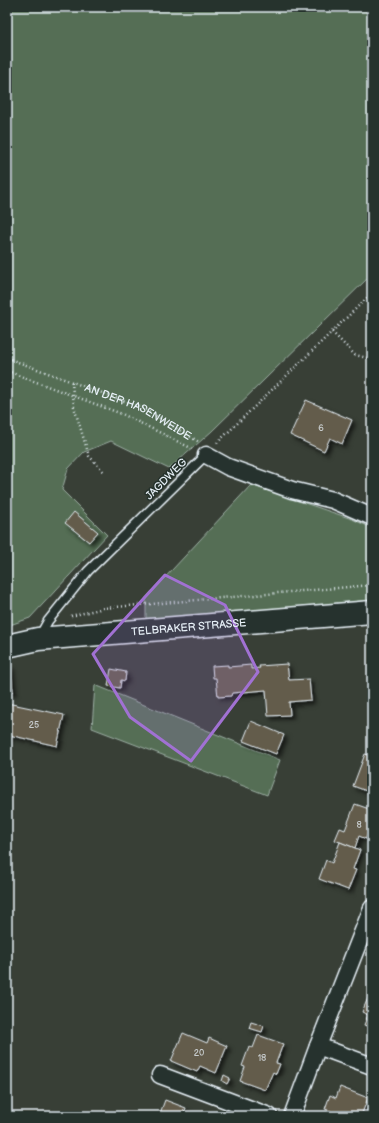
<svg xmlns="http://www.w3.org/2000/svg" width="379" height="1123" viewBox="0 0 379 1123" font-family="'Balsamiq Sans',sans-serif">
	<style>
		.green { fill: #546e54; stroke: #9eb0a6 }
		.building { fill: #635c4b; stroke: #e8f1f8; filter: url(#shadow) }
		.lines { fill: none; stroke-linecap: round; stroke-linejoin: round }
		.lane-casing { stroke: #e8f1f8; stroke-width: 11 }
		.street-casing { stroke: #e8f1f8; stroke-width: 19 }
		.secondary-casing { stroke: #e8f1f8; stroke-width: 25 }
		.path { stroke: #e8f1f8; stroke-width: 2.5; stroke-dasharray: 1 3; stroke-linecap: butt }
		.lane { stroke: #26332d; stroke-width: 8 }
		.street { stroke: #26332d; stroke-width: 16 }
		.secondary { stroke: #26332d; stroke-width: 22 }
		.marked { fill: #a171d3; fill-opacity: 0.2; stroke: #a171d3; stroke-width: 3; stroke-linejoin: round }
		.labels { text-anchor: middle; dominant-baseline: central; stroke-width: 3; stroke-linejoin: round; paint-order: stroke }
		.number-label { font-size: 9px; fill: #c7cccd }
		.street-label { font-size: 11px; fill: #e8f1f8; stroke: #26332d }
	</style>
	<defs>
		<filter id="shadow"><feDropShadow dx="3.5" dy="3.5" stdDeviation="2" flood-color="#0009"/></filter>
	</defs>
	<rect width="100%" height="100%" fill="#383f36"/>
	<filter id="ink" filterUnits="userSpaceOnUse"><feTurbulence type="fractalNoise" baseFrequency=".025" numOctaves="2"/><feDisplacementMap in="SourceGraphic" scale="8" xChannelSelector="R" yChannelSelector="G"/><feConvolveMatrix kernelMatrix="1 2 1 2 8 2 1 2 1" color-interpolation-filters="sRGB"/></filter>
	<g filter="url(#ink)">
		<g class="green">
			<path d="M7 7H372V274L212 431 169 469 111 441 84 452 68 469 62 490 107 535 30 618 7 626Z"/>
			<path d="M251 485 352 519 372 528V600L146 621V598Z"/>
			<path d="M95 685 280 760 267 795 92 728Z"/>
		</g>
		<g class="building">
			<path d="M306 400 352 420 342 444 330 438 324 451 290 435Z"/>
			<path d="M74 512 98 532 89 542 65 523Z"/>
			<path d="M287 664 289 680 309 679 311 700 289 702 290 715 268 716 266 690 232 693 231 696 218 697 216 678H213L212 666 228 665V667L251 665V669L260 668 259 666Z"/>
			<path d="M10 665 13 691 7 692V666Z"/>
			<path d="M111 669 126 672 125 681 121 680 120 688 108 686Z"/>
			<path d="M7 703 64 715 57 746 9 735 7 745Z"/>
			<path d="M251 721 284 735 276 754 243 741Z"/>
			<path d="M365 754 372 756V793L353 786Z"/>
			<path d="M355 804 372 810V822L366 839 359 836 355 848 335 840 340 828 345 830Z"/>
			<path d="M340 842 360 850 353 869 356 870 348 890 319 879 326 860 332 863Z"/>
			<path d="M368 998 372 1000V1028L364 1025 368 1015 362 1012Z"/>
			<path d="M251 1022 264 1026 262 1032 249 1028Z"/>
			<path d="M183 1033 207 1043 209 1038 227 1046 216 1073 200 1066 197 1072 171 1061Z"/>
			<path d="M258 1035 283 1044 276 1063 280 1064 276 1074 273 1072 265 1090 240 1081 245 1067 242 1066 249 1047 253 1048Z"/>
			<path d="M224 1075 230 1078 227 1084 222 1081Z"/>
			<path d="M340 1087 368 1098 361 1116H329L331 1111 325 1109 330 1095 336 1098Z"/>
			<path d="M165 1100 186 1108 183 1116H159Z"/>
		</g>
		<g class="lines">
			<defs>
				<path id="lane" d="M39 637 48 621 88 571 206 455"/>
				<g id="street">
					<path d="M206 455 228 467 292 490 333 500 372 517"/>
					<path d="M318 1046 372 1066"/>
					<path d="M160 1075 269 1116"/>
					<path d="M292 1116 318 1046 372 908"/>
				</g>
				<g id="secondary">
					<path id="s2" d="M7 646 38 639 372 612"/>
				</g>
			</defs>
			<use href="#lane" class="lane-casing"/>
			<use href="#street" class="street-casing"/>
			<use href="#secondary" class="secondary-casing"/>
			<g class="path">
				<path d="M332 332 355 355 372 359"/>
				<path id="s1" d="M7 358 143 408 199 442"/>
				<path d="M7 371 122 414 193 449"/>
				<path d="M72 382 74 407 89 456 104 472"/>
				<path d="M217 443 372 293"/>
				<path d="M71 616 104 608 372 585"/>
			</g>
			<use href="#lane" class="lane"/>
			<use href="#street" class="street"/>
			<use href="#secondary" class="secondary"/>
		</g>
	</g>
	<path class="marked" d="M165 575 225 605 258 672 191 761 130 717 93 654Z"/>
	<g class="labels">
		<g class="number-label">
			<text x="321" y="428">6</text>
			<text x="34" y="725">25</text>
			<text x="359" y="825">8</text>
			<text x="199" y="1053">20</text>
			<text x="262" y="1058">18</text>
		</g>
		<g class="street-label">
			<text stroke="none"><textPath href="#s1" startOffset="142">AN DER HASENWEIDE</textPath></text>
			<text transform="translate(166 479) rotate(-45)">JAGDWEG</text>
			<text stroke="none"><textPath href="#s2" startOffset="183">TELBRAKER STRASSE</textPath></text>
		</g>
	</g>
	<rect width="379" height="1123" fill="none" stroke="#26332d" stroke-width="24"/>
	<rect x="12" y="12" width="355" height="1099" fill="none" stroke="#e8f1f8" stroke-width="1.5" filter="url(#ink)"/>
</svg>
